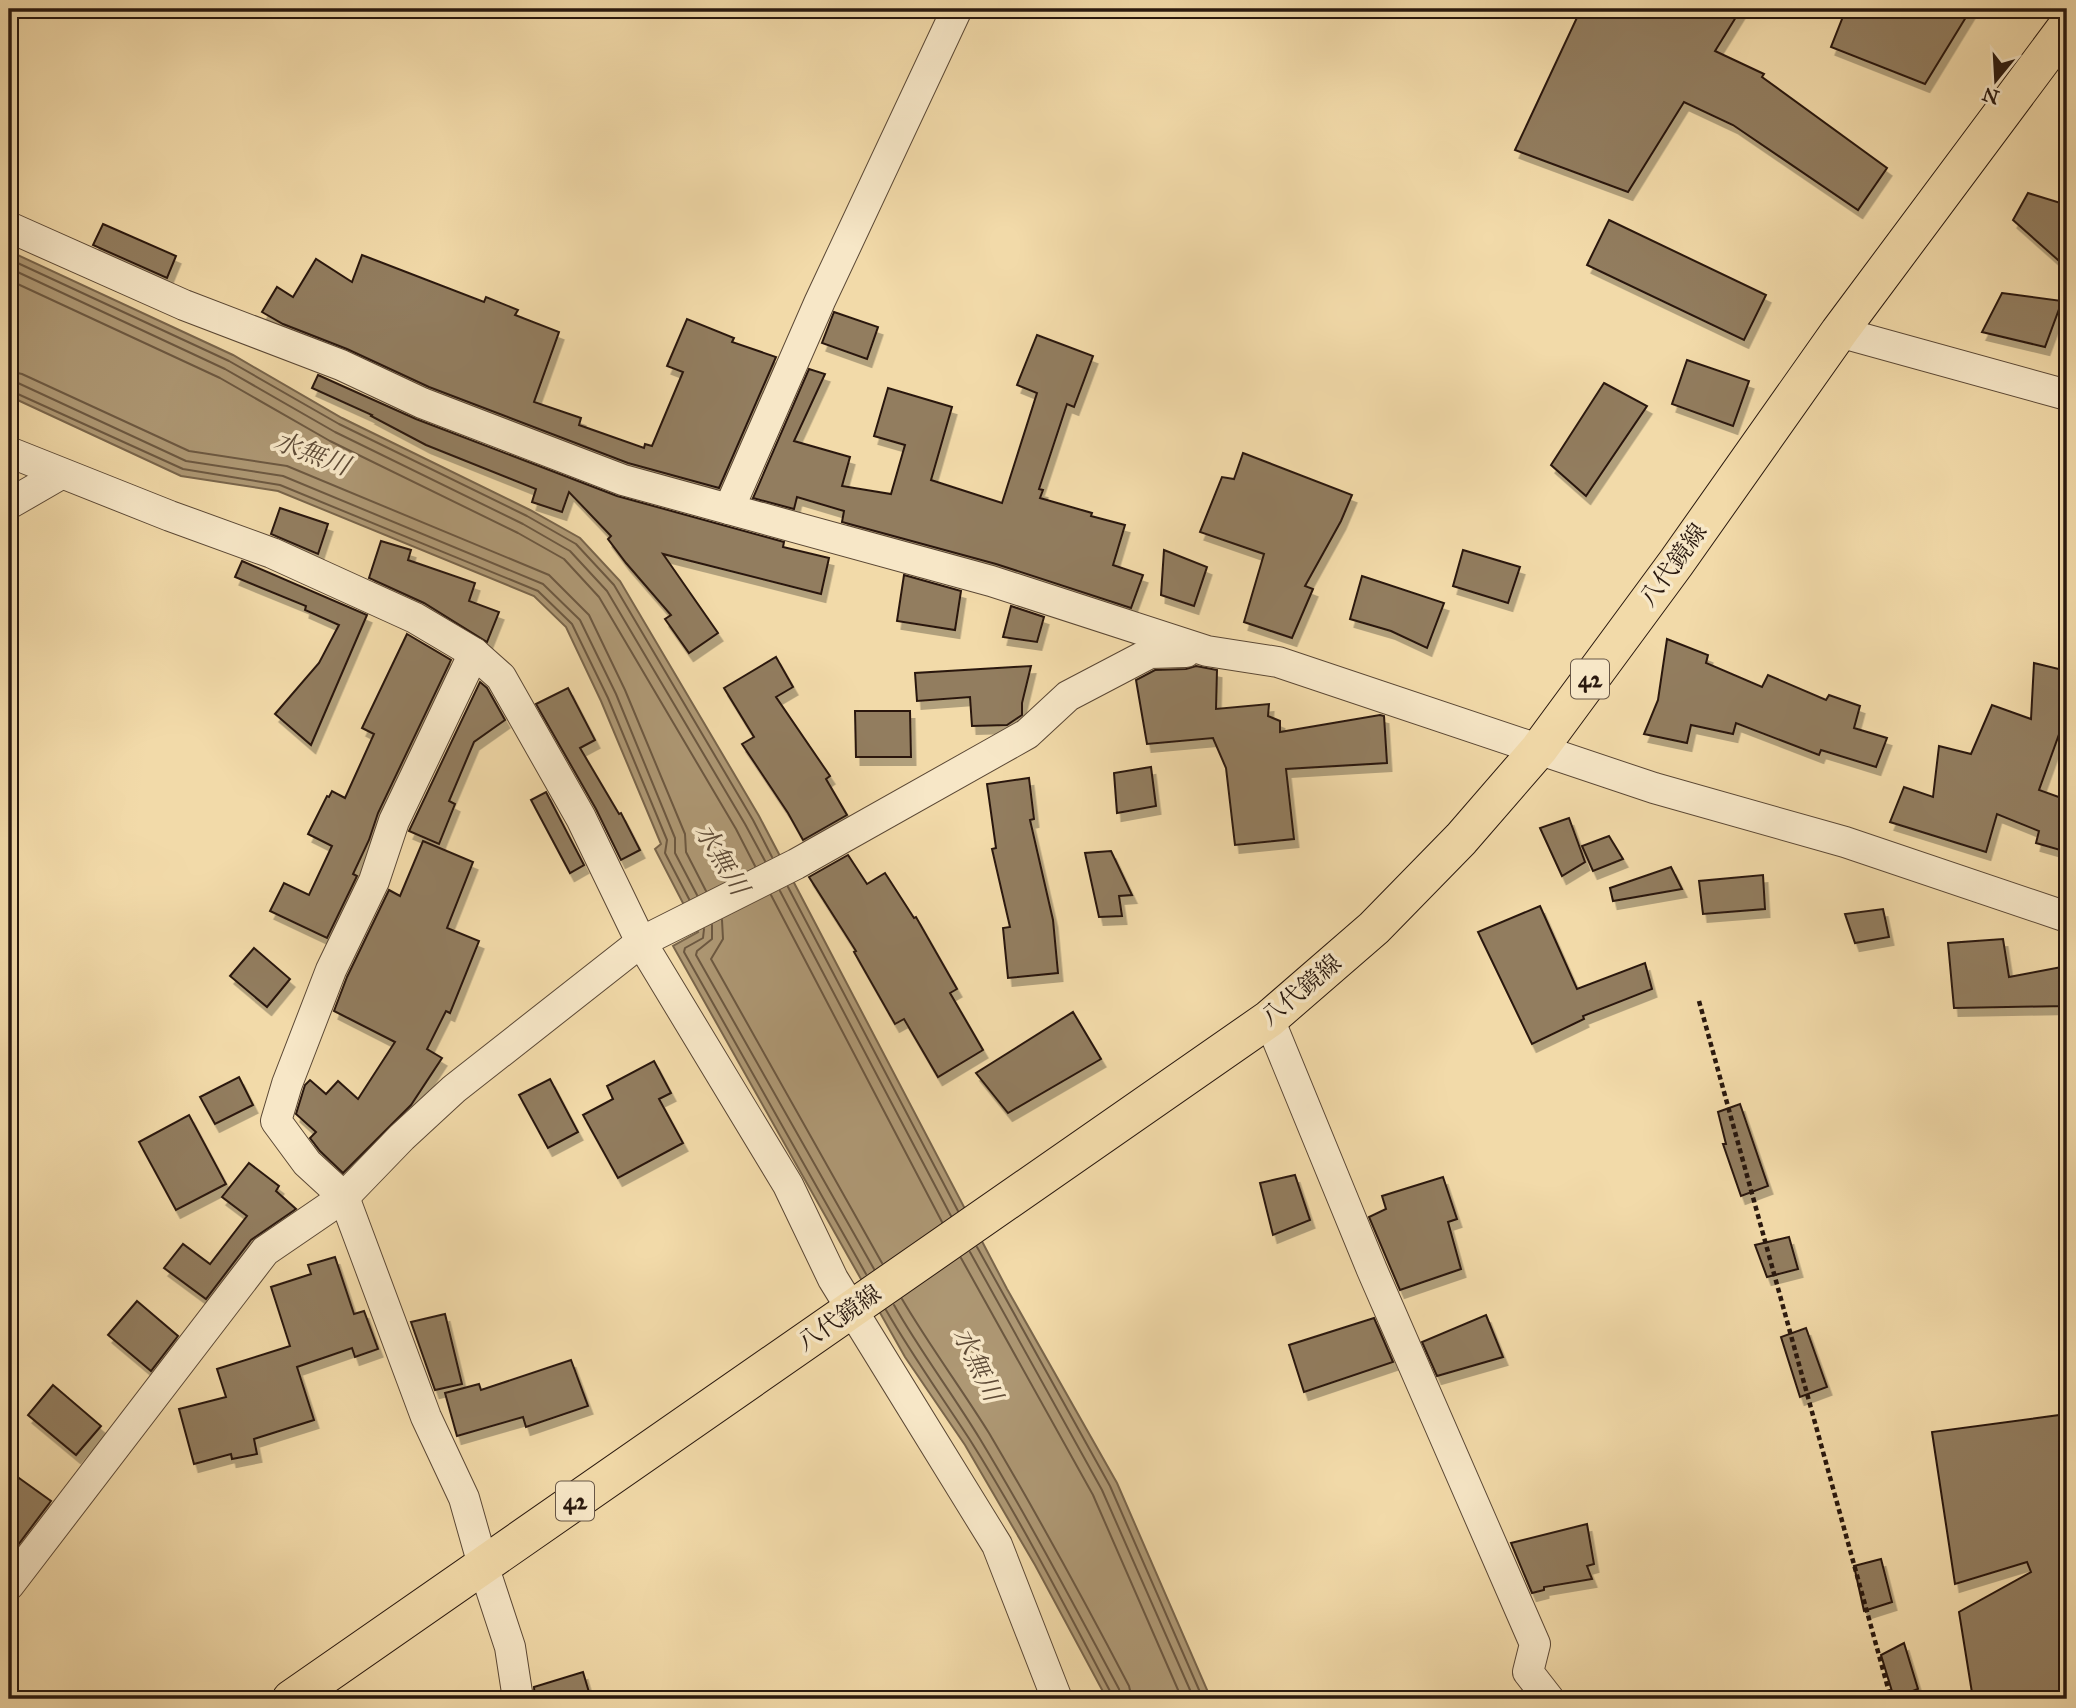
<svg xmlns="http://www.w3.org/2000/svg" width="2076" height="1708" viewBox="0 0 2076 1708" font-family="'IM FELL Great Primer','Noto Serif JP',serif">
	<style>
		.water { fill: #ae9874; stroke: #79654b; stroke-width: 2 }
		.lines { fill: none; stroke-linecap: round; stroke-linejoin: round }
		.shore { stroke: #6c5841; stroke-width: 2 }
		.building { fill: #927d5f; stroke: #29180e; stroke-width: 2; filter: url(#shadow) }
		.minor-casing { stroke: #5b4835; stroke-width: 32 }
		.major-casing { stroke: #29180e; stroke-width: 39 }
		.path { stroke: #29180e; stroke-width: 4.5; stroke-dasharray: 5 3.5; stroke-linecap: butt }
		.minor { stroke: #f7e7c7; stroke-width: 30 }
		.major { stroke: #f2daa9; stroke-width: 37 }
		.labels { text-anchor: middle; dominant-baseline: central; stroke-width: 7; stroke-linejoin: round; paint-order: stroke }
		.shield { fill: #f7e7c7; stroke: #675646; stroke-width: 2 }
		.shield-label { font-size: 23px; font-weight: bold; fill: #29180e }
		.street-label { font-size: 24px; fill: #29180e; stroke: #f7e7c7 }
		.water-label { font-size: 26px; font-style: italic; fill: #5e4b37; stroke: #f7e7c7 }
	</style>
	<defs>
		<filter id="shadow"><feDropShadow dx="4.5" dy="8" stdDeviation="0" flood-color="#0004"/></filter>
	</defs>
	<rect width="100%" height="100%" fill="#f2daa9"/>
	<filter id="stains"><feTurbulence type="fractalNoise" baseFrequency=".00286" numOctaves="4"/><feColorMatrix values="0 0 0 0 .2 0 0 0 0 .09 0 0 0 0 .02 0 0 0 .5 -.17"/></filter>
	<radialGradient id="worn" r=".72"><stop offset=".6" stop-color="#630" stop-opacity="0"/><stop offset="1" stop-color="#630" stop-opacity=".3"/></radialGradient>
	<path class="water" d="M9 251 233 355 342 418 530 510 580 538 620 581 759 816 1007 1289 1117 1483 1211 1699H1107L1035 1565 965 1445 905 1357 673 946 698 932 655 849 661 844 601 701 566 627 534 596 278 491 181 476 9 396Z"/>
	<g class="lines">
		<g class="shore">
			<path d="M9 259 229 361 339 424 527 516 576 544 614 585 753 820 772 857"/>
			<path d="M9 268 225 369 335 432 523 524 570 551 607 591 745 824 765 861"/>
			<path d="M9 280 220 378 330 441 518 533 564 559 599 597 736 829 755 866"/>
			<path d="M9 371 22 374 189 451 287 466 549 575 589 615 625 690 685 834 686 852 706 891"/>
			<path d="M9 382 18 383 186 461 283 476 543 584 580 620 616 694 675 838V853L697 895"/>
			<path d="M9 390 183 469 280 485 538 591 572 624 608 698 667 840 665 853 689 899"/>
			<path d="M788 887 958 1211"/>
			<path d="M780 891 951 1216"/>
			<path d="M771 895 942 1222"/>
			<path d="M722 920 723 939 711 959 882 1263"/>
			<path d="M712 925V939L697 951 696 955 874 1269"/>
			<path d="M704 929 703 938 685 948 684 952 866 1274"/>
			<path d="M977 1247 1110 1486 1203 1699"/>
			<path d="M970 1252 1102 1490 1194 1699"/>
			<path d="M961 1258 1093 1495 1182 1699"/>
			<path d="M902 1299C929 1345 961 1388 989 1433 1038 1516 1084 1600 1129 1686L1132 1699"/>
			<path d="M894 1305C920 1351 952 1393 980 1439 1029 1520 1074 1605 1119 1689L1121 1699"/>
			<path d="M886 1310C912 1355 942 1397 970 1440 1022 1522 1066 1608 1111 1693L1112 1699"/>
		</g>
	</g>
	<g class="building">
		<path d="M1581 9H1741L1715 51 1764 74 1762 77 1887 168 1858 210 1733 125 1684 102 1628 192 1515 150Z"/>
		<path d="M1846 9H1971L1925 84 1831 47Z"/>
		<path d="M2028 193 2067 205V268L2013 220Z"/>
		<path d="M1609 220 1766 295 1744 340 1587 265Z"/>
		<path d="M103 224 176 256 167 278 93 245Z"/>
		<path d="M362 255 484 302 486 297 518 310 515 315 559 332 534 402 581 418 579 425 644 448 645 444 652 446 683 372 667 366 687 319 734 338 732 342 776 357 719 488 628 463 429 387 347 349 283 324 262 312 277 287 293 297 316 259 352 282Z"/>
		<path d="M2002 293 2062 301 2045 347 1982 332Z"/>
		<path d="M834 312 878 327 867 359 822 343Z"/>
		<path d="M1037 335 1093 356 1074 407 1067 404 1039 489 1043 490 1040 498 1092 513 1091 516 1125 525 1113 565 1143 575 1131 608 996 564 842 522 844 511 797 497 794 509 753 498 809 369 825 374 794 441 850 457 842 486 891 494 905 445 874 436 888 388 952 407 931 480 1002 503 1037 393 1017 385Z"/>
		<path d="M1687 360 1749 381 1733 426 1672 404Z"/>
		<path d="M318 375 416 419 617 496 784 542 783 547 829 558 821 594 663 554 718 633 689 653 665 619 671 615 626 563 608 539 611 536 569 492 562 512 532 502 536 489 426 445 371 416 372 415 312 388Z"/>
		<path d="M1604 383 1647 406 1586 496 1551 465Z"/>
		<path d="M1243 453 1352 495 1341 521 1305 586 1313 589 1292 638 1244 622 1264 554 1200 532 1222 477 1234 479Z"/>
		<path d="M280 508 328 524 318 554 271 534Z"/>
		<path d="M381 541 411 550 408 560 475 583 469 601 499 612 487 642 424 603 369 578Z"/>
		<path d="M1164 550 1207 567 1194 606 1161 595Z"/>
		<path d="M1463 550 1520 567 1508 603 1453 586Z"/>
		<path d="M242 561 367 615 311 745 275 714 319 663 339 625 305 610 306 606 235 577Z"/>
		<path d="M904 575 961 591 955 630 897 621Z"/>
		<path d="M1362 576 1444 603 1427 648 1391 631 1350 619Z"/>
		<path d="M1011 606 1044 617 1037 642 1003 637Z"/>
		<path d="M407 634 451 660 378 813 369 840 353 874 357 876 327 938 270 911 284 883 309 895 332 846 308 834 327 796 329 797 332 791 345 798 374 734 362 728Z"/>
		<path d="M1667 639 1708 655 1706 663 1762 687 1768 675 1826 700 1829 695 1860 706 1854 728 1887 738 1876 767 1821 750 1819 755 1736 723 1733 734 1691 725 1687 743 1644 734 1658 700Z"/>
		<path d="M776 657 793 687 776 697 830 776 826 779 847 815 803 840 788 813 742 744 754 737 724 688Z"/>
		<path d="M2034 663 2067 671V712L2039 790 2067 800V852L2036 843 2039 831 1997 814 1986 852 1890 822 1904 787 1933 797 1939 746 1971 754 1992 705 2031 719Z"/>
		<path d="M1031 666 1022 703V715L1007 725 972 726 970 697 917 701 915 673Z"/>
		<path d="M1196 666 1217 670 1216 709 1269 704 1268 716 1280 721V732L1380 715 1384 716 1387 763 1286 769 1294 839 1235 845 1226 768 1213 738 1147 744 1136 680 1155 670 1186 669Z"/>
		<path d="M480 682 487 688 505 720 474 742 449 801 455 804 439 844 409 831Z"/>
		<path d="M568 688 595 740 580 748 619 814 621 813 640 850 621 860 596 809 536 704Z"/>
		<path d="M855 711H910L911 757H856Z"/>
		<path d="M1151 767 1156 806 1117 813 1114 773Z"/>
		<path d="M1029 778 1034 819 1030 820 1053 920 1058 973 1008 978 1003 928 1010 927 992 849 996 848 987 784Z"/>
		<path d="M546 792 584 865 570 873 531 800Z"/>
		<path d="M1569 818 1585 862 1562 876 1540 828Z"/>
		<path d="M1609 836 1623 859 1593 871 1582 846Z"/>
		<path d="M423 841 473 862 447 928 479 941 450 1013 446 1011 427 1049 442 1058 411 1105 343 1173 320 1151 310 1138 316 1132 296 1114 305 1085 310 1080 326 1094 338 1081 358 1099 395 1042 334 1011 347 977 389 890 400 896Z"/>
		<path d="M1111 851 1132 895 1119 896 1122 916 1099 917 1085 853Z"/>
		<path d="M848 855 867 884 885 873 914 918 916 917 957 989 950 993 983 1050 938 1077 904 1019 895 1024 854 952 856 951 809 877Z"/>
		<path d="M1671 867 1682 889 1613 901 1610 888Z"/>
		<path d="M1763 875 1765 909 1703 914 1699 881Z"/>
		<path d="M1540 906 1577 989 1645 963 1652 989 1583 1016 1584 1019 1532 1044 1478 932Z"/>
		<path d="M1883 909 1889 937 1855 943 1845 914Z"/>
		<path d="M2003 939 2009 977 2067 966V1006L1954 1008 1948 943Z"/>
		<path d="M254 948 290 979 267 1007 230 976Z"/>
		<path d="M1073 1012 1101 1059 1008 1113 976 1073Z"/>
		<path d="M654 1061 671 1093 659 1099 683 1143 618 1178 583 1115 613 1099 607 1086Z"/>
		<path d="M239 1077 253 1105 215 1124 200 1097Z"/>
		<path d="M550 1079 578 1132 548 1148 519 1095Z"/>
		<path d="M1740 1104 1768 1186 1741 1196 1723 1144H1726L1718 1112Z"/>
		<path d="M189 1115 226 1184 176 1210 139 1142Z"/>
		<path d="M249 1163 279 1186 276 1191 296 1209 251 1240 206 1299 164 1268 183 1244 210 1264 247 1216 222 1197Z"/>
		<path d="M1295 1175 1310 1220 1273 1235 1260 1183Z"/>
		<path d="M1443 1177 1457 1219 1448 1222 1461 1269 1400 1290 1369 1217 1386 1209 1382 1196Z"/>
		<path d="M1789 1237 1798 1269 1767 1277 1755 1245Z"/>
		<path d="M335 1257 354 1314 364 1311 378 1349 355 1357 352 1348 297 1367 314 1420 254 1439 257 1454 232 1459 231 1454 194 1464 179 1409 226 1397 217 1369 290 1346 271 1287 311 1274 308 1265Z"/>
		<path d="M137 1301 178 1336 151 1371 108 1335Z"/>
		<path d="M445 1314 462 1384 435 1390 411 1322Z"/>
		<path d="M1486 1315 1503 1357 1437 1376 1422 1342Z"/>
		<path d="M1374 1318 1393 1362 1304 1392 1289 1345Z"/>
		<path d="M1806 1328 1827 1387 1800 1397 1781 1337Z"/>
		<path d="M571 1360 588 1406 526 1427 523 1417 457 1436 445 1393 479 1384 481 1390Z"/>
		<path d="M53 1385 101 1426 76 1455 28 1415Z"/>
		<path d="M2067 1414V1699H1973L1959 1612 2031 1572 2027 1562 1955 1584 1932 1432Z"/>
		<path d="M19 1478 51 1501 9 1557V1491Z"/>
		<path d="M1587 1524 1594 1564 1587 1566 1592 1579 1544 1587V1590L1532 1593 1511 1543Z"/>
		<path d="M1881 1559 1892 1602 1864 1611 1854 1566Z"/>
		<path d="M1904 1643 1918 1689 1894 1698 1881 1655Z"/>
		<path d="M583 1672 591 1699H535L534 1687Z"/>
	</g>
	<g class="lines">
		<defs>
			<g id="minor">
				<path d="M9 227 184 305 341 365 422 403 623 480 991 581 1207 651 1278 662 1654 788 1845 842 2067 917"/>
				<path d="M1839 332 2067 395"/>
				<path d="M9 452 170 516 272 553 415 618 474 653 501 677 581 818 641 942 788 1185 833 1279 997 1545 1057 1699"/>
				<path d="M9 504 61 474"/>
				<path d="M729 509 820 301 957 9"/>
				<path d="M474 653 394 821 374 881 331 970 287 1084 276 1121 307 1163 344 1197 426 1417 464 1498 483 1565 510 1647 518 1699"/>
				<path d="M1269 1019 1372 1270 1535 1644 1528 1672 1549 1699"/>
				<path d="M9 1585 265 1251 344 1197 402 1137 454 1089 641 942 796 864 1027 734 1068 696 1150 653 1186 652"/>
			</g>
			<path id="major" d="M291 1699 1269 1019 1374 928 1461 839 1539 749 1676 563 1839 332 2067 26"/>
		</defs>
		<use href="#minor" class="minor-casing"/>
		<use href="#major" class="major-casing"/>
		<path class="path" d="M1699 1001 1891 1699"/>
		<use href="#minor" class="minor"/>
		<use href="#major" class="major"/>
	</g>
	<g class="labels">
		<g class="shield">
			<rect x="1571" y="659.5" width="38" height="39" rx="5"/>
			<rect x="556" y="1481.5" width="38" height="39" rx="5"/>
		</g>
		<g class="shield-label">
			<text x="1590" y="679">42</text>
			<text x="575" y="1501">42</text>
		</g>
		<g class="street-label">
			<text transform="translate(1673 565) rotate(-54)">八代鏡線</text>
			<text transform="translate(1301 990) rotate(-40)">八代鏡線</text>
			<text transform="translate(839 1318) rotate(-35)">八代鏡線</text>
		</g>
		<g class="water-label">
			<text transform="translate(312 453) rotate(21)">水無川</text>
			<text transform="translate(722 859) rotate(59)">水無川</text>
			<text transform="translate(978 1364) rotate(64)">水無川</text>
		</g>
	</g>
	<rect width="2076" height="1708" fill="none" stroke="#f2daa9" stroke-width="35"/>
	<rect x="10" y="10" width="2055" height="1687" fill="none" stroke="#29180e" stroke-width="3.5"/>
	<rect x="18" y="18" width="2041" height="1673" fill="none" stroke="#29180e" stroke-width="2"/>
	<g transform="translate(1996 80) rotate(198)" stroke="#f7e7c7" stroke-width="5" paint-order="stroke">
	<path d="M0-5L12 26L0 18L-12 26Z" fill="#29180e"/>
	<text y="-10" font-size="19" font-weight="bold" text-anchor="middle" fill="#29180e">N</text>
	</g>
	<rect width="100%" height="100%" filter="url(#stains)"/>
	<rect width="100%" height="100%" fill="url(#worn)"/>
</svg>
